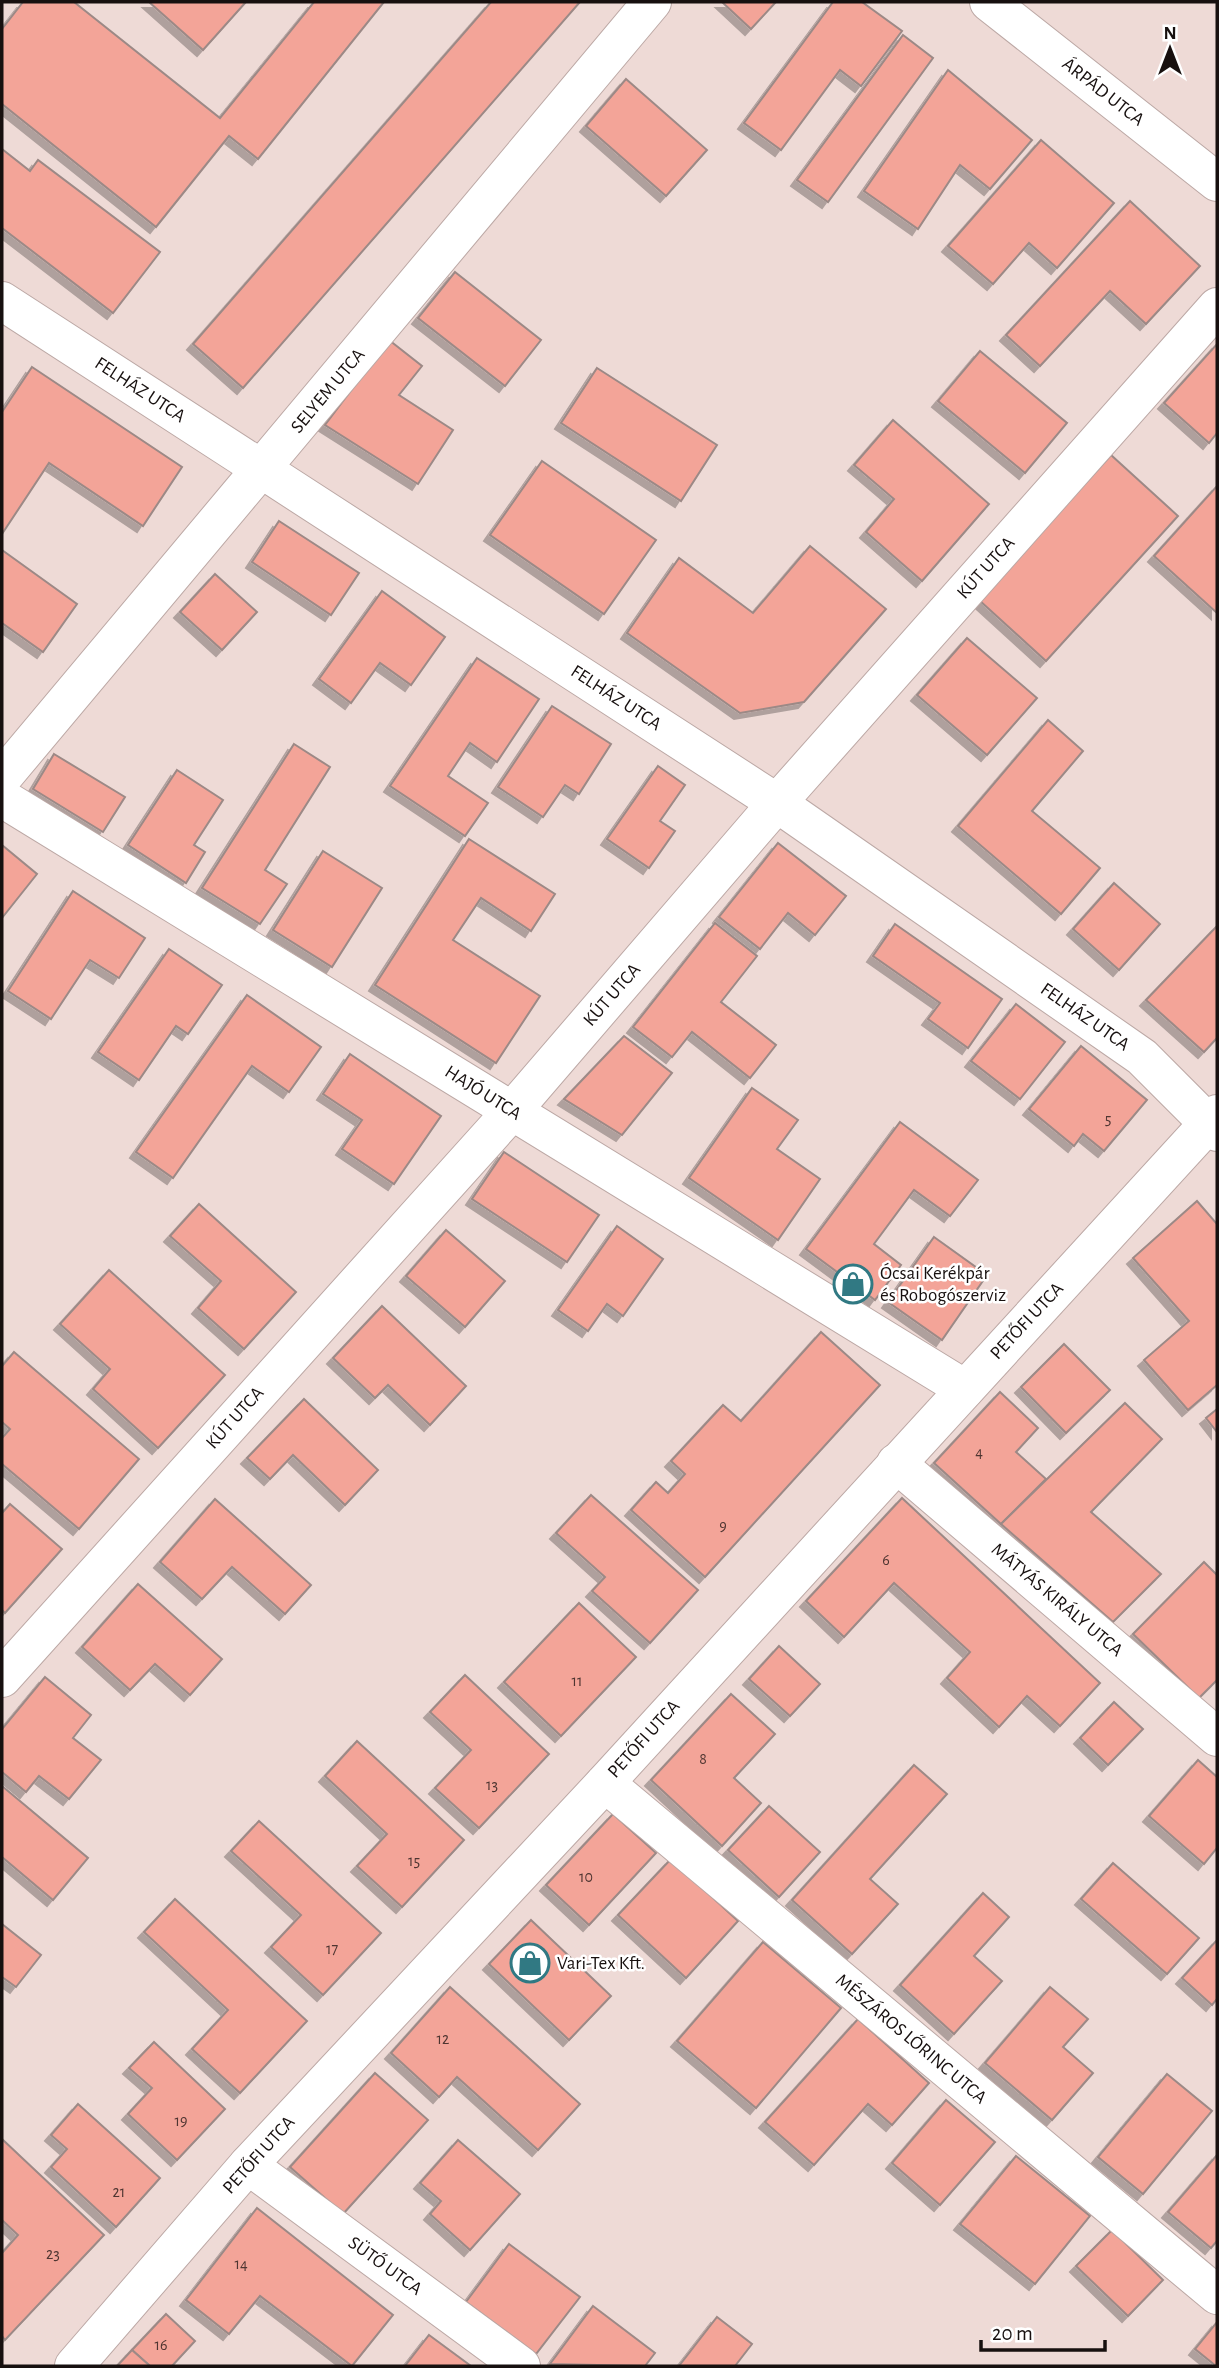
<svg xmlns="http://www.w3.org/2000/svg" width="1219" height="2368" viewBox="0 0 1219 2368" font-family="'Alegreya Sans',sans-serif">
	<style>
		.building { fill: #f3a498; stroke: #9c8986; stroke-width: 2; filter: url(#shadow) }
		.lines { fill: none; stroke-linecap: round; stroke-linejoin: round }
		.minor-casing { stroke: #bca8a5; stroke-width: 40 }
		.minor { stroke: #fff; stroke-width: 38 }
		.labels { text-anchor: middle; dominant-baseline: central; stroke-width: 5; stroke-linejoin: round; paint-order: stroke }
		.number-label { font-size: 16px; fill: #4e3531 }
		.street-label { font-size: 19px; fill: #17100f; stroke: #fff }
		.poi-label { font-size: 19px; fill: #17100f; stroke: #fff; text-anchor: start }
	</style>
	<defs>
		<filter id="shadow"><feDropShadow dx="-6" dy="6" stdDeviation="0" flood-color="#0004"/></filter>
	</defs>
	<rect width="100%" height="100%" fill="#eedad6"/>
	<g class="building">
		<path d="M23 2H74L220 118 314 2H384L258 159 229 136 156 227 2 104V29Z"/>
		<path d="M149 2H246L203 50Z"/>
		<path d="M491 2H580L243 388 193 344Z"/>
		<path d="M722 2H776L751 29Z"/>
		<path d="M833 2H862L902 31 861 86 840 70 781 150 744 123Z"/>
		<path d="M903 35 933 58 828 202 797 180Z"/>
		<path d="M948 70 1032 140 990 189 960 165 918 229 864 191Z"/>
		<path d="M626 79 707 150 666 196 586 126Z"/>
		<path d="M1041 140 1114 203 1057 268 1029 243 993 284 948 246Z"/>
		<path d="M2 149 30 171 38 160 160 252 113 313 2 228Z"/>
		<path d="M1130 201 1200 266 1146 324 1110 291 1040 366 1006 335Z"/>
		<path d="M455 272 541 340 505 386 418 318Z"/>
		<path d="M389 340 422 366 399 395 453 430 418 484 325 425Z"/>
		<path d="M1217 344V433L1209 443 1164 403Z"/>
		<path d="M980 351 1067 423 1025 473 938 401Z"/>
		<path d="M32 367 182 467 143 526 49 463 2 534V412Z"/>
		<path d="M597 368 717 445 681 501 561 423Z"/>
		<path d="M893 420 989 504 922 581 866 532 894 499 854 465Z"/>
		<path d="M1111 455 1178 516 1046 661 979 600Z"/>
		<path d="M542 461 656 540 604 614 490 535Z"/>
		<path d="M1217 486V613L1154 556Z"/>
		<path d="M279 521 359 573 331 615 252 562Z"/>
		<path d="M810 546 886 609 804 702 740 713 627 633 679 558 753 613Z"/>
		<path d="M2 550 77 604 43 652 2 623Z"/>
		<path d="M215 574 257 612 222 650 180 612Z"/>
		<path d="M382 591 445 637 411 685 380 663 351 703 319 679Z"/>
		<path d="M967 638 1037 698 987 755 917 695Z"/>
		<path d="M477 658 539 699 497 762 470 743 448 776 488 803 465 836 390 786Z"/>
		<path d="M552 706 611 744 579 794 565 785 543 817 498 787Z"/>
		<path d="M1048 720 1083 751 1032 811 1100 868 1061 914 958 826Z"/>
		<path d="M294 744 330 767 265 870 287 884 260 924 202 888Z"/>
		<path d="M54 754 125 797 103 832 33 789Z"/>
		<path d="M658 766 685 785 660 821 675 831 649 868 607 839Z"/>
		<path d="M177 770 223 800 194 845 205 852 186 883 128 845Z"/>
		<path d="M469 839 555 894 531 931 481 898 453 940 540 996 496 1063 375 985Z"/>
		<path d="M778 843 846 896 815 935 788 913 760 949 719 917Z"/>
		<path d="M2 845 37 874 2 918Z"/>
		<path d="M323 851 382 888 332 967 273 930Z"/>
		<path d="M1114 883 1160 924 1119 970 1073 929Z"/>
		<path d="M73 891 145 938 119 978 90 960 51 1019 8 991Z"/>
		<path d="M715 923 757 956 721 1002 776 1045 750 1078 692 1032 672 1057 633 1027Z"/>
		<path d="M895 924 1002 999 968 1048 928 1019 940 1003 873 956Z"/>
		<path d="M1217 926V1038L1204 1052 1146 1000Z"/>
		<path d="M169 949 222 985 188 1034 176 1026 139 1080 98 1052Z"/>
		<path d="M247 995 321 1047 289 1092 252 1066 173 1178 136 1152Z"/>
		<path d="M1016 1004 1065 1042 1020 1099 971 1061Z"/>
		<path d="M624 1036 672 1073 622 1135 564 1099Z"/>
		<path d="M1081 1046 1147 1100 1104 1151 1083 1134 1074 1146 1029 1109Z"/>
		<path d="M350 1054 441 1116 394 1184 342 1149 362 1120 323 1094Z"/>
		<path d="M752 1088 798 1120 777 1149 820 1179 778 1240 689 1178Z"/>
		<path d="M900 1122 978 1180 950 1216 914 1190 874 1244 901 1265 875 1300 806 1249Z"/>
		<path d="M504 1152 599 1215 567 1262 472 1199Z"/>
		<path d="M1197 1201 1217 1224V1385L1188 1410 1144 1360 1189 1321 1133 1258Z"/>
		<path d="M199 1204 296 1292 244 1349 198 1308 221 1281 170 1236Z"/>
		<path d="M617 1226 663 1259 623 1316 607 1304 588 1331 558 1310Z"/>
		<path d="M446 1230 505 1281 465 1327 406 1276Z"/>
		<path d="M934 1237 987 1275 942 1340 888 1302Z"/>
		<path d="M109 1270 225 1375 158 1448 93 1389 110 1369 60 1324Z"/>
		<path d="M382 1306 466 1386 430 1425 388 1385 375 1398 333 1358Z"/>
		<path d="M821 1332 880 1385 705 1577 631 1510 656 1482 668 1493 685 1474 671 1461 723 1405 741 1421Z"/>
		<path d="M1064 1344 1110 1390 1066 1433 1021 1387Z"/>
		<path d="M14 1352 139 1459 79 1529 2 1464V1438L10 1429 2 1422V1366Z"/>
		<path d="M1000 1392 1038 1428 1016 1452 1046 1479 1001 1524 934 1463Z"/>
		<path d="M304 1399 378 1470 345 1505 293 1455 270 1479 247 1458Z"/>
		<path d="M1125 1403 1162 1439 1091 1512 1161 1574 1113 1622 1001 1524Z"/>
		<path d="M1217 1409V1432L1206 1418Z"/>
		<path d="M591 1495 698 1590 650 1643 592 1591 605 1577 556 1533Z"/>
		<path d="M902 1498 1100 1683 1060 1726 1027 1696 999 1727 947 1678 970 1652 894 1583 844 1637 806 1601Z"/>
		<path d="M215 1499 311 1585 285 1614 232 1567 202 1599 160 1562Z"/>
		<path d="M10 1504 62 1549 5 1613 2 1610V1513Z"/>
		<path d="M1204 1562 1217 1575V1680L1199 1698 1133 1634Z"/>
		<path d="M138 1584 222 1659 190 1695 155 1664 130 1690 82 1647Z"/>
		<path d="M579 1603 636 1657 561 1736 504 1682Z"/>
		<path d="M779 1646 820 1684 790 1716 749 1679Z"/>
		<path d="M465 1675 549 1754 479 1828 435 1788 471 1750 430 1712Z"/>
		<path d="M45 1677 91 1715 73 1738 101 1760 69 1799 39 1776 26 1792 2 1772V1729Z"/>
		<path d="M731 1694 775 1734 734 1778 761 1803 722 1846 651 1780Z"/>
		<path d="M1114 1702 1143 1729 1108 1765 1080 1738Z"/>
		<path d="M357 1741 464 1840 402 1907 357 1866 387 1834 325 1776Z"/>
		<path d="M1198 1760 1217 1777V1848L1204 1864 1149 1816Z"/>
		<path d="M914 1765 947 1794 870 1879 898 1904 852 1954 792 1900Z"/>
		<path d="M2 1786 88 1858 53 1900 2 1857Z"/>
		<path d="M769 1806 820 1852 779 1897 728 1850Z"/>
		<path d="M613 1814 656 1853 589 1925 546 1885Z"/>
		<path d="M259 1821 381 1933 323 1995 271 1947 301 1915 231 1851Z"/>
		<path d="M671 1859 738 1921 686 1978 618 1915Z"/>
		<path d="M1113 1863 1199 1938 1167 1974 1081 1899Z"/>
		<path d="M983 1893 1009 1917 974 1956 1002 1981 954 2034 900 1985Z"/>
		<path d="M175 1899 307 2021 240 2093 192 2049 228 2010 144 1932Z"/>
		<path d="M531 1920 611 1996 569 2040 489 1964Z"/>
		<path d="M2 1924 41 1955 16 1987 2 1977Z"/>
		<path d="M1217 1940V1999L1212 2005 1182 1978Z"/>
		<path d="M763 1942 841 2008 756 2108 677 2041Z"/>
		<path d="M450 1987 580 2104 538 2150 457 2077 439 2097 391 2053Z"/>
		<path d="M1050 1987 1088 2019 1063 2047 1093 2073 1052 2120 985 2063Z"/>
		<path d="M858 2019 929 2083 892 2125 868 2104 814 2165 765 2122Z"/>
		<path d="M154 2042 225 2109 177 2160 128 2114 152 2088 129 2068Z"/>
		<path d="M375 2073 428 2120 343 2214 290 2167Z"/>
		<path d="M1167 2074 1212 2111 1143 2194 1098 2157Z"/>
		<path d="M946 2100 995 2142 940 2205 892 2163Z"/>
		<path d="M78 2104 160 2178 116 2227 51 2167 67 2149 51 2135Z"/>
		<path d="M2 2139 104 2235 5 2340 2 2336V2253L18 2235 2 2220Z"/>
		<path d="M458 2140 520 2194 470 2250 430 2214 441 2201 420 2183Z"/>
		<path d="M1217 2155V2241L1211 2248 1168 2212Z"/>
		<path d="M1016 2156 1090 2216 1035 2284 960 2224Z"/>
		<path d="M257 2208 393 2315 352 2366 260 2296 229 2334 186 2300Z"/>
		<path d="M1112 2230 1163 2280 1128 2316 1076 2266Z"/>
		<path d="M509 2244 580 2297 536 2354 466 2302Z"/>
		<path d="M593 2306 655 2353 645 2366 550 2364Z"/>
		<path d="M166 2314 195 2341 172 2366H150L132 2350Z"/>
		<path d="M717 2317 752 2344 735 2366H679Z"/>
		<path d="M1217 2322V2366H1216L1195 2349Z"/>
		<path d="M429 2335 471 2366H405Z"/>
		<path d="M132 2350 150 2366H117Z"/>
	</g>
	<g class="lines">
		<defs>
			<g id="minor">
				<path d="M989 2 1217 182"/>
				<path d="M2 301 777 803 1142 1057 1217 1132"/>
				<path d="M2 778 652 2"/>
				<path d="M2 798 965 1389"/>
				<path d="M896 1463 1217 1737"/>
				<path d="M2 1678 512 1111 777 803 1217 307"/>
				<path d="M605 1783 1217 2295"/>
				<path d="M248 2165 521 2366"/>
				<path d="M74 2366 248 2165 605 1783 1217 1114"/>
			</g>
		</defs>
		<use href="#minor" class="minor-casing"/>
		<use href="#minor" class="minor"/>
	</g>
	<defs>
		<symbol id="shop-ring" viewBox="-11 -11 22 22"><circle r="9.5" fill="#fff" stroke="#317983" stroke-width="1.5"/><path d="M-5-2.5h2.3a2.7 3.5 0 0 1 5.4 0H5L5.5 6h-11ZM-1.5-2.5h3a1.5 2.3 0 0 0-3 0Z" fill="#317983"/></symbol>
	</defs>
	<g fill-rule="evenodd">
		<use href="#shop-ring" x="831" y="1262" width="44" height="44"/>
		<use href="#shop-ring" x="508" y="1941" width="44" height="44"/>
	</g>
	<g class="labels">
		<g class="number-label">
			<text x="1108" y="1119">5</text>
			<text x="979" y="1452">4</text>
			<text x="723" y="1526">9</text>
			<text x="886" y="1560">6</text>
			<text x="577" y="1681">11</text>
			<text x="703" y="1759">8</text>
			<text x="492" y="1785">13</text>
			<text x="414" y="1861">15</text>
			<text x="586" y="1877">10</text>
			<text x="332" y="1949">17</text>
			<text x="443" y="2039">12</text>
			<text x="181" y="2121">19</text>
			<text x="119" y="2192">21</text>
			<text x="53" y="2254">23</text>
			<text x="241" y="2264">14</text>
			<text x="161" y="2345">16</text>
		</g>
		<g class="street-label">
			<text transform="translate(1103 92) rotate(38)">ÁRPÁD UTCA</text>
			<text transform="translate(140 390) rotate(33)">FELHÁZ UTCA</text>
			<text transform="translate(328 391) rotate(-50)">SELYEM UTCA</text>
			<text transform="translate(986 568) rotate(-48)">KÚT UTCA</text>
			<text transform="translate(616 698) rotate(33)">FELHÁZ UTCA</text>
			<text transform="translate(612 995) rotate(-49)">KÚT UTCA</text>
			<text transform="translate(1085 1017) rotate(35)">FELHÁZ UTCA</text>
			<text transform="translate(483 1093) rotate(32)">HAJÓ UTCA</text>
			<text transform="translate(1027 1321) rotate(-47)">PETŐFI UTCA</text>
			<text transform="translate(235 1418) rotate(-48)">KÚT UTCA</text>
			<text transform="translate(1057 1600) rotate(40)">MÁTYÁS KIRÁLY UTCA</text>
			<text transform="translate(644 1739) rotate(-48)">PETŐFI UTCA</text>
			<text transform="translate(911 2039) rotate(40)">MÉSZÁROS LŐRINC UTCA</text>
			<text transform="translate(259 2155) rotate(-48)">PETŐFI UTCA</text>
			<text transform="translate(385 2266) rotate(36)">SÜTŐ UTCA</text>
		</g>
		<g class="poi-label">
			<text x="880" y="1273">Ócsai Kerékpár<tspan x="880" dy="22">és Robogószerviz</tspan></text>
			<text x="557" y="1963">Vari-Tex Kft.</text>
		</g>
	</g>
	<rect width="1219" height="2368" fill="none" stroke="#17100f" stroke-width="7"/>
	<g transform="translate(1170 49)" stroke="#ffffff" stroke-width="5" paint-order="stroke">
	<path d="M0-5L12 26L0 18L-12 26Z" fill="#17100f"/>
	<text y="-10" font-size="19" font-weight="bold" text-anchor="middle" fill="#17100f">N</text>
	</g>
	<path d="M981 2340v10h124v-10" fill="none" stroke="#17100f" stroke-width="3.5"/>
	<text x="992" y="2340" font-size="21" fill="#17100f" stroke="#ffffff" stroke-width="5" paint-order="stroke">20 m</text>
</svg>
